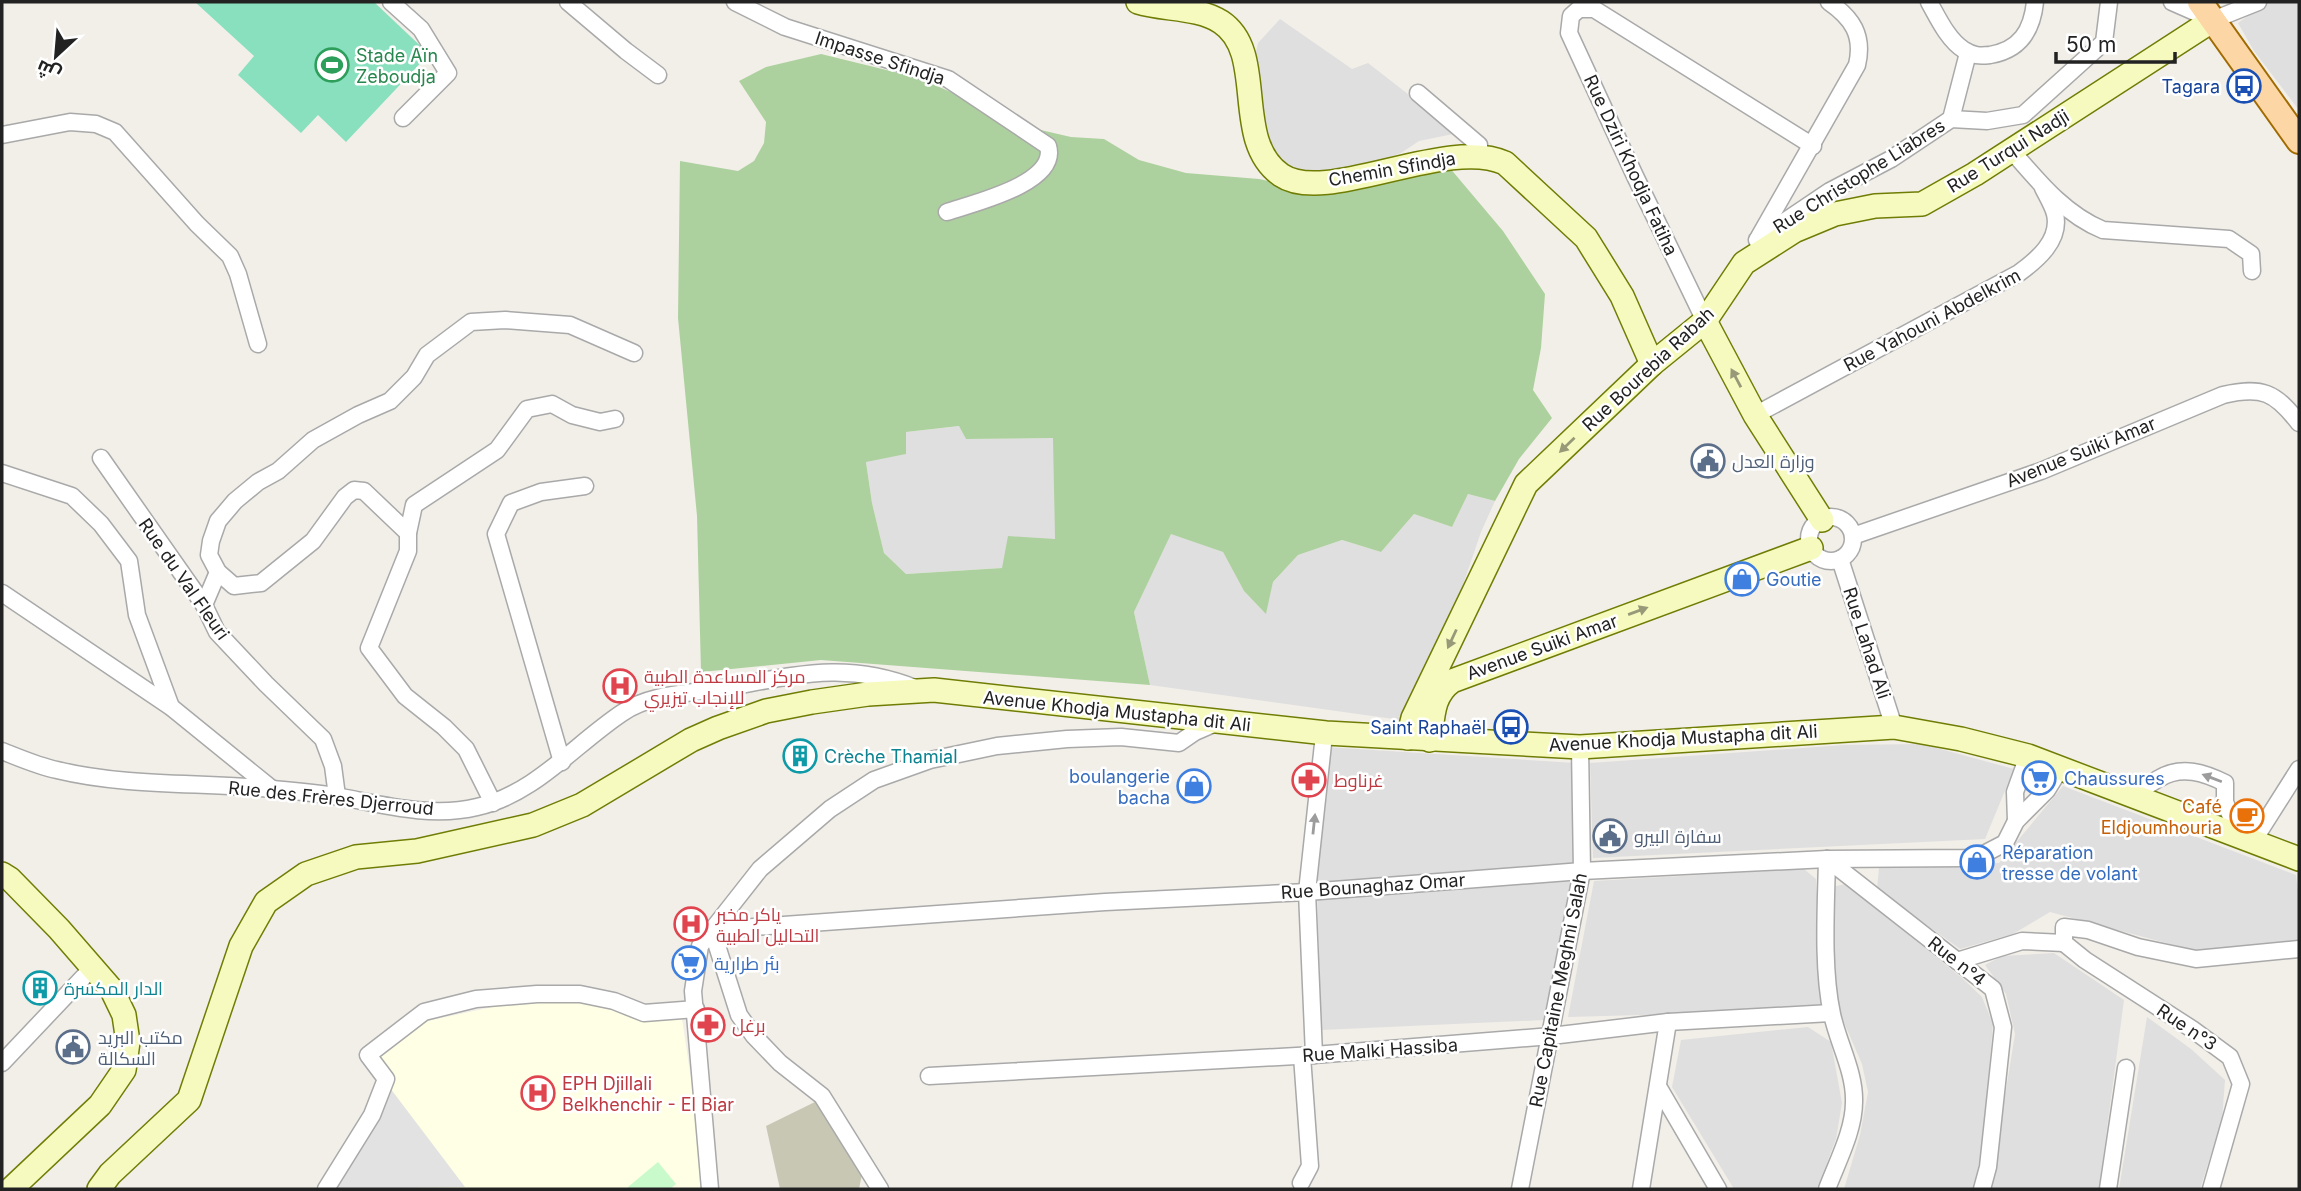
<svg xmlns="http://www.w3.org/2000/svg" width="2301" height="1191" viewBox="0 0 2301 1191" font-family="Inter,Cairo,sans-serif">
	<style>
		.residential { fill: #e0dfdf }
		.education { fill: #ffffe5 }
		.construction { fill: #c7c7b4 }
		.forest { fill: #add19e; fill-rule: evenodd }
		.park { fill: #c8facc }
		.pitch { fill: #88e0be }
		.parking { fill: #e2e2e2 }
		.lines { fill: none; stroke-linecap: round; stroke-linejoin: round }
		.street-casing { stroke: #a9a9a9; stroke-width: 19 }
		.secondary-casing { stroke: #707d05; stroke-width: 26 }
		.primary-casing { stroke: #a06b00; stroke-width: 28 }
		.street { stroke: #fff; stroke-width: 16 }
		.secondary { stroke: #f7fabf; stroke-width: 23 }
		.primary { stroke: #fcd6a4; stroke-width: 24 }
		.oneway { fill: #979978 }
		.oneway2 { fill: #9c9c9c }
		.labels { text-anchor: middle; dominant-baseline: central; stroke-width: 5; stroke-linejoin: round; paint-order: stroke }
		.leisure-label { font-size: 18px; fill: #27864d; stroke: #fff; text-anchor: start }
		.street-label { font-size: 18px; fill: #222; stroke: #fff }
		.transit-label { font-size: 18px; fill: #164399; stroke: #fff; text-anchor: end }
		.service-label { font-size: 18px; fill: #4e5e75; stroke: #fff; text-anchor: start }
		.shop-label { font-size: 18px; fill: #366cbe; stroke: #fff; text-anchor: start }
		.health-label { font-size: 18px; fill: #be3a42; stroke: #fff; text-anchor: start }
		.culture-label { font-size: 18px; fill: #0d838f; stroke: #fff; text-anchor: start }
		.food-label { font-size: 18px; fill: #c56008; stroke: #fff; text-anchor: end }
	</style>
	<rect width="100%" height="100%" fill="#f2efe9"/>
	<g class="residential">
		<path d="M2267 2 2299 3V110L2254 51 2238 23Z"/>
		<path d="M1280 19 1352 69 1368 63 1458 133 1419 141 1401 153 1352 170 1312 172 1290 168 1264 149 1251 73 1258 43Z"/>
		<path d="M960 426 966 439 1054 438 1055 539 1002 568 906 574 884 553 872 503 866 461 905 454 906 432Z"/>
		<path d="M1468 494 1495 501 1481 532 1426 693 1415 710 1401 720 1150 685 1134 612 1171 533 1223 552 1244 591 1266 613 1273 582 1298 555 1342 540 1381 552 1414 514 1452 527Z"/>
		<path d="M1922 744 2014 769 1985 839 1593 858 1590 763 1844 745Z"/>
		<path d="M1326 747 1575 763 1578 869 1312 887Z"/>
		<path d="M2063 786 2296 875 2299 899 2298 942 2196 951 2050 912 2013 934 1960 949 1877 889 1879 868 1999 863Z"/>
		<path d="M1804 869 1816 879 1824 1010 1568 1017 1594 881Z"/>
		<path d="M1572 877 1545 1020 1321 1030 1317 890Z"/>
		<path d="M1845 884 1962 978 1982 997 1993 1024 1982 1153 1972 1189H1844L1860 1135 1868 1092 1862 1064 1839 1011 1830 952 1832 887Z"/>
		<path d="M2054 953 2124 1000 2099 1189H1990L2015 1034 2006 994 1985 965 2002 956Z"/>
		<path d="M2147 1017 2191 1049 2225 1080 2222 1120 2200 1189H2119Z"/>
		<path d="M1808 1027 1831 1042 1842 1103 1836 1139 1818 1186 1816 1189H1734L1672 1087 1681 1040Z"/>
	</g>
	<path class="education" d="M553 1002 588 1003 651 1020 682 1019 702 1152 699 1166 704 1189H322L393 1080 378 1055 427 1021 507 1004Z"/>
	<path class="construction" d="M821 1099 862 1174 859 1189H780L766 1126Z"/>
	<path class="forest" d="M821 54 919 78 1032 128 1071 137 1104 139 1139 160 1186 173 1259 179 1305 189 1449 167 1503 231 1545 294 1541 348 1533 390 1552 418 1519 459 1495 501 1468 494 1452 527 1414 514 1381 552 1342 540 1298 555 1273 582 1266 614 1244 591 1223 552 1171 534 1134 612 1150 685 821 660 701 672 697 516 678 318 680 161 738 171 754 161 764 143 766 122 739 81 766 67ZM959 426 966 439 1053 438 1055 539 1008 536 1002 568 906 574 884 553 872 503 866 462 906 454V432Z"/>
	<path class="park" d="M658 1162 676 1184 670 1189H629L628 1187Z"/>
	<path class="pitch" d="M195 2H374L429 54 346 142 318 115 301 133 238 75 254 56Z"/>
	<path class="parking" d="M390 1088 465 1187 339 1189 330 1186Z"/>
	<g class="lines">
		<defs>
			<g id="street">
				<path d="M391 2 421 29 448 73 403 118"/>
				<path d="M568 2 626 51 658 75"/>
				<path d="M735 2 785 27 948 79 1048 146C1059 183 974 203 947 212"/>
				<path d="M1929 2C1938 18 1948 40 1964 50 1973 56 1980 56 1990 55 2020 50 2032 31 2035 2"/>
				<path d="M2172 2 2213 20 2258 2"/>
				<path d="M1418 93 1479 145V156"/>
				<path d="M1951 119 1968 53"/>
				<path d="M2 135 70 122 96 124 115 132 197 224 230 256 238 274 258 344"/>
				<path d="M2011 150C2038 181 2064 214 2103 230L2229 239 2251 254 2252 271"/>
				<path d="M1759 237 1857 65C1864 35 1852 18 1829 2"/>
				<path d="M1757 240 1830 191 1891 159 1951 119 1987 121 2023 115 2104 42 2109 2"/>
				<path d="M1705 321 1635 176 1569 33 1571 16 1579 9H1594L1813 146"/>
				<path d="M1755 415 2019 273C2037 260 2061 240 2055 214 2053 206 2047 196 2043 188"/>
				<path d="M101 458 204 605 217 632 266 684 323 739 333 766 337 796"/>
				<path d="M2 473 72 496 101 524 129 561 137 615 171 707"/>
				<circle cx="1831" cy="539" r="22"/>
				<path d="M408 533 364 491 354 490 345 497 313 541 261 583 234 586 218 572 209 555 211 541 218 521 235 501 258 482 278 471 313 440 358 415 390 401 414 377 427 355 471 322 505 320 570 325 634 353"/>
				<path d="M1853 536 2041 471 2223 395C2262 386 2275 392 2299 423"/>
				<path d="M1840 559 1894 727"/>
				<path d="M2 593 171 707 272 789"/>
				<path d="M204 605 218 572"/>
				<path d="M2 751C20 758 38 766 57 770 127 787 201 782 272 789 295 791 318 793 341 797 384 805 432 818 477 807 535 794 574 745 622 713 653 692 693 694 729 687 797 675 847 661 915 688"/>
				<path d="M562 762 496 534 511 503 541 492 585 486"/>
				<path d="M2131 794C2142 790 2150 783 2160 778 2182 765 2205 773 2225 783V802L2238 834"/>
				<path d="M493 803 466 749 444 727 405 696 369 648 408 551V533L414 505 497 450 527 409 552 404 572 415 600 422 615 419"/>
				<path d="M2016 821 2015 792 2028 756"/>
				<path d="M2254 840 2299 769"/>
				<path d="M1827 859 1993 989 2003 1027 1988 1167 1982 1189"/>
				<path d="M2064 943 2085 960 2192 1029 2230 1057 2241 1084 2211 1189"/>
				<path d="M2064 943V927L2088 930 2138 947 2196 959 2299 949"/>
				<path d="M1957 961 2022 941 2064 943"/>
				<path d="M1314 1055 1307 892 1323 744 1326 733"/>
				<path d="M2 1063 92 968"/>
				<path d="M929 1076 1314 1055 1551 1036 1668 1022 1831 1013"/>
				<path d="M1659 1088 1718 1189"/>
				<path d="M1301 1183 1310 1166 1302 1056"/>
				<path d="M326 1189 372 1115 386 1079 368 1055 424 1012 476 999 537 994H580L614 1001 644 1013 696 1009"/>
				<path d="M710 1189 693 991 700 946 712 930 1105 902 1307 892 1582 871 1827 859 1966 858 1982 855 2005 843 2016 821 2047 790 2060 769"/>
				<path d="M880 1189 822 1096 780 1063 754 1036 739 1015 712 930 760 869 830 809 874 780 930 760 997 746 1067 739 1121 737 1179 743 1195 732 1218 722"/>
				<path d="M1520 1189 1582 871 1580 747"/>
				<path d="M1641 1189 1668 1022"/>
				<path d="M1827 1189C1837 1162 1854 1131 1854 1102 1855 1072 1838 1043 1832 1014 1822 968 1826 907 1827 859"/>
				<path d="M2108 1189 2126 1068"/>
			</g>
			<g id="secondary">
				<path d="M1138 2C1164 10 1198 7 1221 22 1268 53 1231 140 1281 175 1326 206 1446 136 1505 163L1586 238 1622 296 1652 364"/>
				<path d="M1705 321 1755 415 1822 520"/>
				<path d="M1408 738 1413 718 1526 484 1652 364 1705 321 1744 263 1794 231 1835 214 1875 206 1922 204 1975 174 2213 20"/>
				<path d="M1430 740C1433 717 1432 695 1452 681L1811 548"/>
				<path d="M2 874 10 879 59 929 112 990 124 1015 128 1042 124 1070 100 1105 11 1189"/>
				<path d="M99 1189 110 1174 189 1100 241 946 266 902 306 874 356 857 417 851 533 825 582 805 691 740 718 728 766 711 812 702 868 694 934 690 1326 733 1580 747 1894 727 1961 739 2028 756 2299 859"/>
			</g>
			<path id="primary" d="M2200 2 2299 141"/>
		</defs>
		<use href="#street" class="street-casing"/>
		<use href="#secondary" class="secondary-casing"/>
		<use href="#primary" class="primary-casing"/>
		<use href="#street" class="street"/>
		<use href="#secondary" class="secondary"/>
		<use href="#primary" class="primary"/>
	</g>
	<defs><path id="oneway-solid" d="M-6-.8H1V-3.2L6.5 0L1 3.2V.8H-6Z" transform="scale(1.75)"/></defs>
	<g class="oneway">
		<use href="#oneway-solid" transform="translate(1736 378) rotate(-118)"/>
		<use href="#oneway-solid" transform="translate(1567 445) rotate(136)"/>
		<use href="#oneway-solid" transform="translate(1638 611) rotate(-20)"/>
		<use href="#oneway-solid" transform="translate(1452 639) rotate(115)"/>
	</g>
	<g class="oneway2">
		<use href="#oneway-solid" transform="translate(2212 778) rotate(-159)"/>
		<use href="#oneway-solid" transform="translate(1314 824) rotate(-84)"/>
	</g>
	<defs>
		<symbol id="stadium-ring" viewBox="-11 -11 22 22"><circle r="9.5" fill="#fff" stroke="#2e9e5b" stroke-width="1.5"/><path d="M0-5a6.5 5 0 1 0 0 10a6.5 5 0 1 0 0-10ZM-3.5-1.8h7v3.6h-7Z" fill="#2e9e5b"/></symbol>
		<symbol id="bus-ring" viewBox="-11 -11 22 22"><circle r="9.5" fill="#fff" stroke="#1a4fb4" stroke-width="1.5"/><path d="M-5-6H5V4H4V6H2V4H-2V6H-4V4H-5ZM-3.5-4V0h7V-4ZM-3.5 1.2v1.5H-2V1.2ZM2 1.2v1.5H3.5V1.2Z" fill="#1a4fb4"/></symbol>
		<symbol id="civic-ring" viewBox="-11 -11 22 22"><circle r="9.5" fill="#fff" stroke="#5c6f8a" stroke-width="1.5"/><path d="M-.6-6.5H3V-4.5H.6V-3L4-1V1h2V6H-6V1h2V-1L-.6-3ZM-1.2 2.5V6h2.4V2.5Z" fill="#5c6f8a"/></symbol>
		<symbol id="shop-ring" viewBox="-11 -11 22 22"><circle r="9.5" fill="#fff" stroke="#3f7fe0" stroke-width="1.5"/><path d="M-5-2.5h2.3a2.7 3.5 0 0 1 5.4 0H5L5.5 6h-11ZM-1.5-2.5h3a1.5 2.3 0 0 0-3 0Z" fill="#3f7fe0"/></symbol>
		<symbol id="hospital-ring" viewBox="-11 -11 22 22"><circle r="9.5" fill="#fff" stroke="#e0444e" stroke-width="1.5"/><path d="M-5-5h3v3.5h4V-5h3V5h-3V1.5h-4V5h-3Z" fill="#e0444e"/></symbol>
		<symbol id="building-ring" viewBox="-11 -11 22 22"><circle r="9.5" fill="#fff" stroke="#0f9aa8" stroke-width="1.5"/><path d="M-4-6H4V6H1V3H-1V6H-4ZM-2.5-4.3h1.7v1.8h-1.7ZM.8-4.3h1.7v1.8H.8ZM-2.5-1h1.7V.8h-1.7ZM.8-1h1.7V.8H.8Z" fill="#0f9aa8"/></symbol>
		<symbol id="supermarket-ring" viewBox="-11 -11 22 22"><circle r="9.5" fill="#fff" stroke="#3f7fe0" stroke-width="1.5"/><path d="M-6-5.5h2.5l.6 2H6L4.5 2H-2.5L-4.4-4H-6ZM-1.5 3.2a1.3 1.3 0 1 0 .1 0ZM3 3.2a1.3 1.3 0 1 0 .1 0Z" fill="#3f7fe0"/></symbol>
		<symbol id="pharmacy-ring" viewBox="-11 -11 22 22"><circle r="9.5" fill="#fff" stroke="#e0444e" stroke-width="1.5"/><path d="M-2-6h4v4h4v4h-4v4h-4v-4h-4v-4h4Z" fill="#e0444e"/></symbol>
		<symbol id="cafe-ring" viewBox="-11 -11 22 22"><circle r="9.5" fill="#fff" stroke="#e8710a" stroke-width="1.5"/><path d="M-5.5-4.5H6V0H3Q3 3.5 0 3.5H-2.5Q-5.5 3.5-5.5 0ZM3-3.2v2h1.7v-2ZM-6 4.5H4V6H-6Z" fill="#e8710a"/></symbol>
	</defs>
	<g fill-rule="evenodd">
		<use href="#stadium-ring" x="313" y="46" width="38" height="38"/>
		<use href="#bus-ring" x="2225" y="67" width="38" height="38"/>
		<use href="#civic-ring" x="1689" y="442" width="38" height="38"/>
		<use href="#shop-ring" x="1723" y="560" width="38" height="38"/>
		<use href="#hospital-ring" x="601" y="667" width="38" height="38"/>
		<use href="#bus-ring" x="1492" y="708" width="38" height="38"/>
		<use href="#building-ring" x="781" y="737" width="38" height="38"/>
		<use href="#supermarket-ring" x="2020" y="759" width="38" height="38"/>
		<use href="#pharmacy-ring" x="1290" y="761" width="38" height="38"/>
		<use href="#shop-ring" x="1175" y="767" width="38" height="38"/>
		<use href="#cafe-ring" x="2228" y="797" width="38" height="38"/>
		<use href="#civic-ring" x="1591" y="817" width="38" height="38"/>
		<use href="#shop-ring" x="1958" y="843" width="38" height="38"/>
		<use href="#hospital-ring" x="672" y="905" width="38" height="38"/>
		<use href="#supermarket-ring" x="670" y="944" width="38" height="38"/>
		<use href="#building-ring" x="21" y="969" width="38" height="38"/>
		<use href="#pharmacy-ring" x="689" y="1006" width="38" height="38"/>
		<use href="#civic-ring" x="54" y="1028" width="38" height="38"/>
		<use href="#hospital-ring" x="519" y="1074" width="38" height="38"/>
	</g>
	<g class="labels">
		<g class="leisure-label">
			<text x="356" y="55">Stade Aïn<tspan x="356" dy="21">Zeboudja</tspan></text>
		</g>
		<g class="street-label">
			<text transform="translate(880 58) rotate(18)">Impasse Sfindja</text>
			<text transform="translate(2008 151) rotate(-32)">Rue Turqui Nadji</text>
			<text transform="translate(1631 165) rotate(65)">Rue Dziri Khodja Fatiha</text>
			<text transform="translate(1392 169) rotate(-10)">Chemin Sfindja</text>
			<text transform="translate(1859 176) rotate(-32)">Rue Christophe Liabres</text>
			<text transform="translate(1932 320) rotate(-28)">Rue Yahouni Abdelkrim</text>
			<text transform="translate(1648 369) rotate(-43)">Rue Bourebia Rabah</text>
			<text transform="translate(2081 452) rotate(-22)">Avenue Suiki Amar</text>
			<text transform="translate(184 579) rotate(55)">Rue du Val Fleuri</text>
			<text transform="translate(1867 643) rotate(72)">Rue Lahad Ali</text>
			<text transform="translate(1542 647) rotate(-20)">Avenue Suiki Amar</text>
			<text transform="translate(1117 711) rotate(6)">Avenue Khodja Mustapha dit Ali</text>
			<text transform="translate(1683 738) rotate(-3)">Avenue Khodja Mustapha dit Ali</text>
			<text transform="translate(331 798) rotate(6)">Rue des Frères Djerroud</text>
			<text transform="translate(1373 886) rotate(-4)">Rue Bounaghaz Omar</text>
			<text transform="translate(1957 961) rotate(38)">Rue n°4</text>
			<text transform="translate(1558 990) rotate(-79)">Rue Capitaine Meghni Salah</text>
			<text transform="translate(2187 1027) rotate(34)">Rue n°3</text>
			<text transform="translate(1380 1050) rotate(-4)">Rue Malki Hassiba</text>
		</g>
		<g class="transit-label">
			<text x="2220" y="86">Tagara</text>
			<text x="1486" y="727">Saint Raphaël</text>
		</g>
		<g class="service-label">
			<text x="1732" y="461">وزارة العدل</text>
			<text x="1634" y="836">سفارة البيرو</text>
			<text x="98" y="1037">مكتب البريد<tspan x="98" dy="21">السكالة</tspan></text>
		</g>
		<g class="shop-label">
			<text x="1766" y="579">Goutie</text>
			<text x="1170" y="776" text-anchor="end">boulangerie<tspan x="1170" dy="21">bacha</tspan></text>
			<text x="2064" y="778">Chaussures</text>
			<text x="2002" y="852">Réparation<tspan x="2002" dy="21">tresse de volant</tspan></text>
			<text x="714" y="963">بئر طرارية</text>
		</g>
		<g class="health-label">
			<text x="644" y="676">مركز المساعدة الطبية<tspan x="644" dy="21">للإنجاب تيزيري</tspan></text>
			<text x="1334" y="780">غرناوط</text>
			<text x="716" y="914">ياكر مخبر<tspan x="716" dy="21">التحاليل الطبية</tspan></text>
			<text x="732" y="1025">برغل</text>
			<text x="562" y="1083">EPH Djillali<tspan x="562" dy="21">Belkhenchir - El Biar</tspan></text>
		</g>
		<g class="culture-label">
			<text x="824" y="756">Crèche Thamial</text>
			<text x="64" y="988">الدار المكسرة</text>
		</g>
		<g class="food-label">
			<text x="2222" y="806">Café<tspan x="2222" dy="21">Eldjoumhouria</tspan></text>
		</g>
	</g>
	<rect width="2301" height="1191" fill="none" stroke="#222222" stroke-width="7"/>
	<g transform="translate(56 56) rotate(206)" stroke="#ffffff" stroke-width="5" paint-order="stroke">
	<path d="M0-5L12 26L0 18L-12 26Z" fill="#222222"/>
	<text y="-10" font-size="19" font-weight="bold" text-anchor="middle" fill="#222222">ش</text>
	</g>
	<path d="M2056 52v10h119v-10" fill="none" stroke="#222222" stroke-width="3.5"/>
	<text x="2066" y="52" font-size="21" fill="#222222" stroke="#ffffff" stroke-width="5" paint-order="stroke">50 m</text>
</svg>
